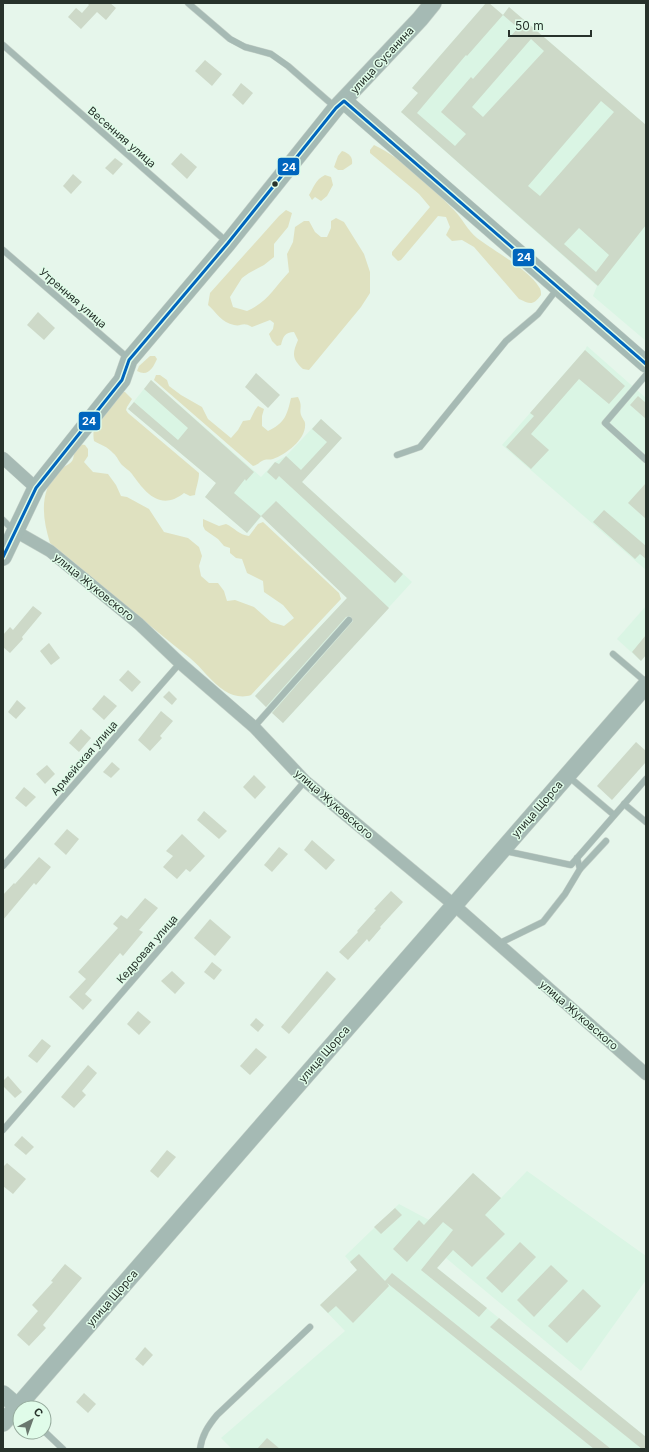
<svg xmlns="http://www.w3.org/2000/svg" width="649" height="1452" viewBox="0 0 649 1452" font-family="Inter,sans-serif">
	<style>
		.built { fill: #daf5e4 }
		.green { fill: #dfe1c0 }
		.building { fill: #cdd9c8; fill-rule: evenodd }
		.lines { fill: none; stroke-linecap: round; stroke-linejoin: round }
		.lane-casing { stroke: #c5d1c9; stroke-width: 7 }
		.street-casing { stroke: #c5d1c9; stroke-width: 13 }
		.secondary-casing { stroke: #c5d1c9; stroke-width: 18 }
		.lane { stroke: #a6bab4; stroke-width: 6 }
		.street { stroke: #a6bab4; stroke-width: 12 }
		.secondary { stroke: #a5bab4; stroke-width: 17 }
		.bus-1-casing { stroke: #e0fce9; stroke-width: 6 }
		.bus-1 { stroke: #0065bd; stroke-width: 3 }
		.bus-dot { fill: #27322b; stroke: #e0fce9; stroke-width: 1.5 }
		.labels { text-anchor: middle; dominant-baseline: central; stroke-width: 3; stroke-linejoin: round; paint-order: stroke }
		.street-label { font-size: 11px; fill: #27322b; stroke: #e0fce9 }
		.line-badge { stroke: #e0fce9; stroke-width: 1.5 }
		.badge-label { font-size: 11px; text-anchor: middle; font-weight: bold; fill: #fff }
	</style>
	<rect width="100%" height="100%" fill="#e6f6eb"/>
	<g class="built">
		<path d="M486 3H489L503 15 509 7 646 125V341L593 296 597 286 401 112 418 93 412 88Z"/>
		<path d="M587 346 646 398V570L502 445 585 350Z"/>
		<path d="M151 380 261 477 275 462 286 456 321 419 342 438 302 482 412 582 283 723 255 696 347 598 262 516 247 533 205 497 216 483 128 409Z"/>
		<path d="M646 606V655L641 661 617 639Z"/>
		<path d="M527 1171 646 1256V1280L581 1371 446 1258 437 1268 646 1437V1449H232L221 1438 345 1331 320 1305 357 1270 345 1256 399 1204 429 1220 473 1173 501 1198Z"/>
	</g>
	<g class="green">
		<path d="M374 145C403 159 432 187 454 210 462 218 468 231 477 238 494 251 528 269 539 287 541 289 541 293 541 295 533 306 530 304 519 299L474 247 462 240 452 241 446 235 450 227 446 217 438 216 401 260 398 261 392 255V252L430 207 419 194 370 153V150Z"/>
		<path d="M342 151C349 153 353 157 352 164L343 170H338L334 167 338 156Z"/>
		<path d="M325 175 331 177 333 185 327 196 321 201 315 197 312 200 309 195C314 187 315 180 325 175Z"/>
		<path d="M286 210 292 213 288 227 274 244V257L264 265 249 273 242 278 230 297 233 307 247 311C269 301 273 289 289 272L287 254 293 242 295 227 304 221H309L315 232 321 237H327L331 228V221L336 218 344 222 364 254 370 272V293L361 307 309 370 303 369C292 359 292 354 298 340L294 332C285 332 283 337 281 345L277 346 272 341 269 334 273 329 274 323 270 320 252 327C242 321 242 327 234 325 222 323 216 312 208 305L210 293 279 216Z"/>
		<path d="M150 356H155L157 359C153 368 148 377 137 371L139 366Z"/>
		<path d="M156 375H160L167 380 169 386 181 395 202 407 208 419 231 438 238 430 243 421 250 420 255 410 258 406 264 409 262 416V426L268 431C285 423 287 415 291 398L298 397C303 407 299 407 301 415 302 418 305 421 305 423 307 439 286 454 273 459 270 460 267 459 264 460 259 462 258 465 253 466L154 380Z"/>
		<path d="M121 392H125L132 399 127 407 126 410 128 413 199 473C199 481 196 487 195 495L190 496 184 493C160 512 145 492 132 474 129 470 125 468 122 465 119 462 117 456 113 453 108 447 101 445 94 441 90 420 108 407 121 392Z"/>
		<path d="M79 444 85 445 88 449V456L84 462 93 472 108 474 116 485 121 496 127 497 149 509 164 532 188 538 199 547 202 556 199 566 201 576 209 583H218L224 591 227 601 235 600 254 607 271 622 284 626 294 618 283 605 264 592 263 581 247 573 242 559 236 558 230 553V548L224 546 218 539 205 530 203 526V519L219 526 226 524C235 528 239 535 249 536L258 524 263 522 339 593 341 599 251 695C243 698 232 696 225 691 211 682 202 668 190 658 142 620 97 581 50 543 42 517 39 491 59 470 63 466 68 466 72 461 74 458 73 456 75 452 76 450 78 447 79 444Z"/>
	</g>
	<g class="building">
		<path d="M87 3H110L116 8 106 20 97 12 81 29 68 17 76 8 82 13 89 5Z"/>
		<path d="M486 3H489L503 15 509 7 646 125V225L598 286 401 112 418 93 412 88ZM503 15 518 28 473 79 471 77 441 112 466 134 455 146 417 113 466 55 467 56ZM531 39 544 51 483 117 472 107ZM601 101 614 112 540 196 528 186ZM579 228 609 255 596 272 564 244Z"/>
		<path d="M205 60 222 74 212 86 195 71Z"/>
		<path d="M241 83 253 93 243 105 232 95Z"/>
		<path d="M181 153 197 167 187 179 171 164Z"/>
		<path d="M115 158 123 164 113 175 105 168Z"/>
		<path d="M73 174 82 182 71 194 63 186Z"/>
		<path d="M38 312 55 328 44 340 27 325Z"/>
		<path d="M585 350 625 386 609 404 579 379 531 434 549 450 531 469 506 447 534 416 530 413Z"/>
		<path d="M256 373 280 395 268 408 245 387Z"/>
		<path d="M151 380 254 472 246 481 245 479 234 493 261 516 247 533 205 497 216 483 128 409 134 402 178 440 188 428 144 389Z"/>
		<path d="M638 396 646 403V419L630 405Z"/>
		<path d="M321 419 342 438 302 482 403 574 395 583 279 476 276 480 267 472 275 462 279 464 286 456 301 470 327 442 312 429Z"/>
		<path d="M646 483V519L628 503Z"/>
		<path d="M276 501 389 608 283 723 272 713 353 621 350 616 346 617 266 707 255 696 347 598 261 516Z"/>
		<path d="M604 510 646 546V559L640 554 635 559 593 522Z"/>
		<path d="M33 606 42 613 22 637 23 639 10 653 3 647V635L10 627 13 630Z"/>
		<path d="M646 635V655L641 661 632 652Z"/>
		<path d="M49 643 60 658 51 665 40 651Z"/>
		<path d="M128 670 141 682 132 692 119 680Z"/>
		<path d="M169 691 177 699 172 705 163 697Z"/>
		<path d="M104 695 117 706 104 720 92 709Z"/>
		<path d="M17 700 26 708 16 719 8 712Z"/>
		<path d="M161 711 173 721 160 736 162 738 150 751 138 740Z"/>
		<path d="M81 729 91 738 79 752 69 743Z"/>
		<path d="M636 742 646 751V762L612 800 597 786Z"/>
		<path d="M112 762 120 769 111 778 103 772Z"/>
		<path d="M47 765 55 774 45 784 36 774Z"/>
		<path d="M254 775 266 787 255 799 243 787Z"/>
		<path d="M24 787 36 797 26 807 15 798Z"/>
		<path d="M204 811 227 831 219 839 197 820Z"/>
		<path d="M67 829 79 839 66 855 54 844Z"/>
		<path d="M182 834 205 856 190 872 186 869 177 879 163 867 173 856 166 851Z"/>
		<path d="M312 840 335 860 326 870 304 850Z"/>
		<path d="M279 847 288 854 272 872 264 865Z"/>
		<path d="M39 857 51 867 36 885 34 883 3 920V895L14 883 15 884Z"/>
		<path d="M391 891 403 902 380 927 381 928 369 942 367 939 348 960 339 952 358 932 357 931 376 910 374 909Z"/>
		<path d="M145 898 158 908 139 930 143 932 123 956 120 953 85 994 92 1000 83 1010 69 997 86 979 78 972 118 928 113 924 121 915 127 919Z"/>
		<path d="M210 919 231 937 215 956 194 938Z"/>
		<path d="M212 962 222 970 214 980 204 972Z"/>
		<path d="M172 971 185 983 175 994 161 981Z"/>
		<path d="M327 971 336 979 289 1034 281 1027Z"/>
		<path d="M138 1011 151 1022 139 1035 127 1024Z"/>
		<path d="M256 1018 264 1025 258 1032 250 1025Z"/>
		<path d="M42 1039 51 1046 37 1063 28 1056Z"/>
		<path d="M256 1048 267 1057 250 1075 240 1066Z"/>
		<path d="M88 1065 97 1073 82 1091 86 1095 74 1108 61 1097Z"/>
		<path d="M8 1076 22 1092 15 1098 3 1086V1081Z"/>
		<path d="M22 1136 34 1147 26 1155 14 1145Z"/>
		<path d="M167 1150 176 1157 158 1178 150 1171Z"/>
		<path d="M7 1163 26 1179 13 1194 3 1186V1167Z"/>
		<path d="M473 1173 501 1198 485 1215 505 1234 472 1267 453 1250 437 1268 487 1308 479 1317 421 1270 453 1230 443 1222 407 1262 393 1249 419 1220 424 1225Z"/>
		<path d="M395 1208 402 1215 381 1234 374 1227Z"/>
		<path d="M520 1242 536 1257 502 1293 486 1278Z"/>
		<path d="M359 1254 385 1281 392 1273 611 1449H594L387 1283 389 1286 353 1323 336 1306 328 1313 320 1305 357 1270 350 1262Z"/>
		<path d="M65 1264 82 1278 43 1325 46 1328 29 1346 17 1335 38 1311 32 1305 53 1282 51 1281Z"/>
		<path d="M551 1265 568 1281 534 1317 517 1300Z"/>
		<path d="M583 1289 601 1306 567 1343 548 1326Z"/>
		<path d="M499 1318 646 1437V1449H642L490 1327Z"/>
		<path d="M145 1347 153 1355 143 1366 135 1359Z"/>
		<path d="M84 1393 96 1404 88 1413 76 1402Z"/>
		<path d="M267 1438 280 1449H257Z"/>
	</g>
	<g class="lines">
		<defs>
			<g id="lane">
				<path d="M188 3 230 39 245 47 271 54 288 66 335 107"/>
				<path d="M3 45 227 242"/>
				<path d="M3 250 129 359"/>
				<path d="M646 375 605 423 646 460"/>
				<path d="M397 455 420 447 506 341 538 314 557 289"/>
				<path d="M3 520 13 530"/>
				<path d="M613 654 646 682"/>
				<path d="M254 727 349 620"/>
				<path d="M568 776 614 815"/>
				<path d="M624 804 646 822"/>
				<path d="M505 851 571 865 646 779"/>
				<path d="M3 866 180 663"/>
				<path d="M580 869 606 841"/>
				<path d="M498 944 543 922 565 894 580 869 577 858"/>
				<path d="M3 1130 305 781"/>
				<path d="M44 1431 63 1449"/>
				<path d="M200 1449C202 1435 208 1426 217 1415L310 1327"/>
			</g>
			<g id="street">
				<path d="M3 458 36 488"/>
				<path d="M15 531 50 551 139 624 180 663 254 727 305 781 454 905 646 1074"/>
			</g>
			<g id="secondary">
				<path d="M344 101 646 364"/>
				<path d="M3 557 36 488 122 380 129 360 228 243 336 108 420 19 433 3"/>
				<path d="M3 1394 17 1406"/>
				<path d="M3 1423 646 685"/>
			</g>
		</defs>
		<use href="#lane" class="lane-casing"/>
		<use href="#street" class="street-casing"/>
		<use href="#secondary" class="secondary-casing"/>
		<use href="#lane" class="lane"/>
		<use href="#street" class="street"/>
		<use href="#secondary" class="secondary"/>
		<defs>
			<path id="bus-1" d="M3 557 36 488 122 380 129 360 228 243 336 108 344 101 646 364"/>
		</defs>
		<use href="#bus-1" class="bus-1-casing"/>
		<use href="#bus-1" class="bus-1"/>
	</g>
	<circle class="bus-dot" cx="275" cy="184" r="3.5"/>
	<g class="labels">
		<g class="street-label">
			<text transform="translate(382 60) rotate(-47)">улица Сусанина</text>
			<text transform="translate(122 137) rotate(41)">Весенняя улица</text>
			<text transform="translate(73 298) rotate(41)">Утренняя улица</text>
			<text transform="translate(94 587) rotate(39)">улица Жуковского</text>
			<text transform="translate(84 758) rotate(-49)">Армейская улица</text>
			<text transform="translate(334 804) rotate(41)">улица Жуковского</text>
			<text transform="translate(537 809) rotate(-49)">улица Щорса</text>
			<text transform="translate(147 949) rotate(-49)">Кедровая улица</text>
			<text transform="translate(579 1015) rotate(41)">улица Жуковского</text>
			<text transform="translate(324 1054) rotate(-49)">улица Щорса</text>
			<text transform="translate(112 1298) rotate(-49)">улица Щорса</text>
		</g>
	</g>
	<g class="line-badge">
		<rect x="277" y="157" width="23" height="19" rx="4" fill="#0065bd"/>
		<rect x="512" y="248" width="23" height="19" rx="4" fill="#0065bd"/>
		<rect x="78" y="411" width="23" height="20" rx="4" fill="#0065bd"/>
	</g>
	<g class="badge-label">
		<text x="289" y="171">24</text>
		<text x="524" y="261">24</text>
		<text x="89" y="425">24</text>
	</g>
	<rect width="649" height="1452" fill="none" stroke="#27322b" stroke-width="8"/>
	<g transform="translate(32 1420) rotate(41)"><circle r="19" fill="#e0fce9" stroke="#96ab9d"/>
	<path d="M0-3L7 15L0 10L-7 15Z" fill="#6a776e"/>
	<text y="-6" font-size="11" font-weight="bold" text-anchor="middle" fill="#27322b">С</text>
	</g>
	<path d="M509 30v6h82v-6" fill="none" stroke="#27322b" stroke-width="2"/>
	<text x="515" y="30" font-size="12" fill="#27322b" stroke="#e0fce9" stroke-width="3" paint-order="stroke">50 m</text>
</svg>
